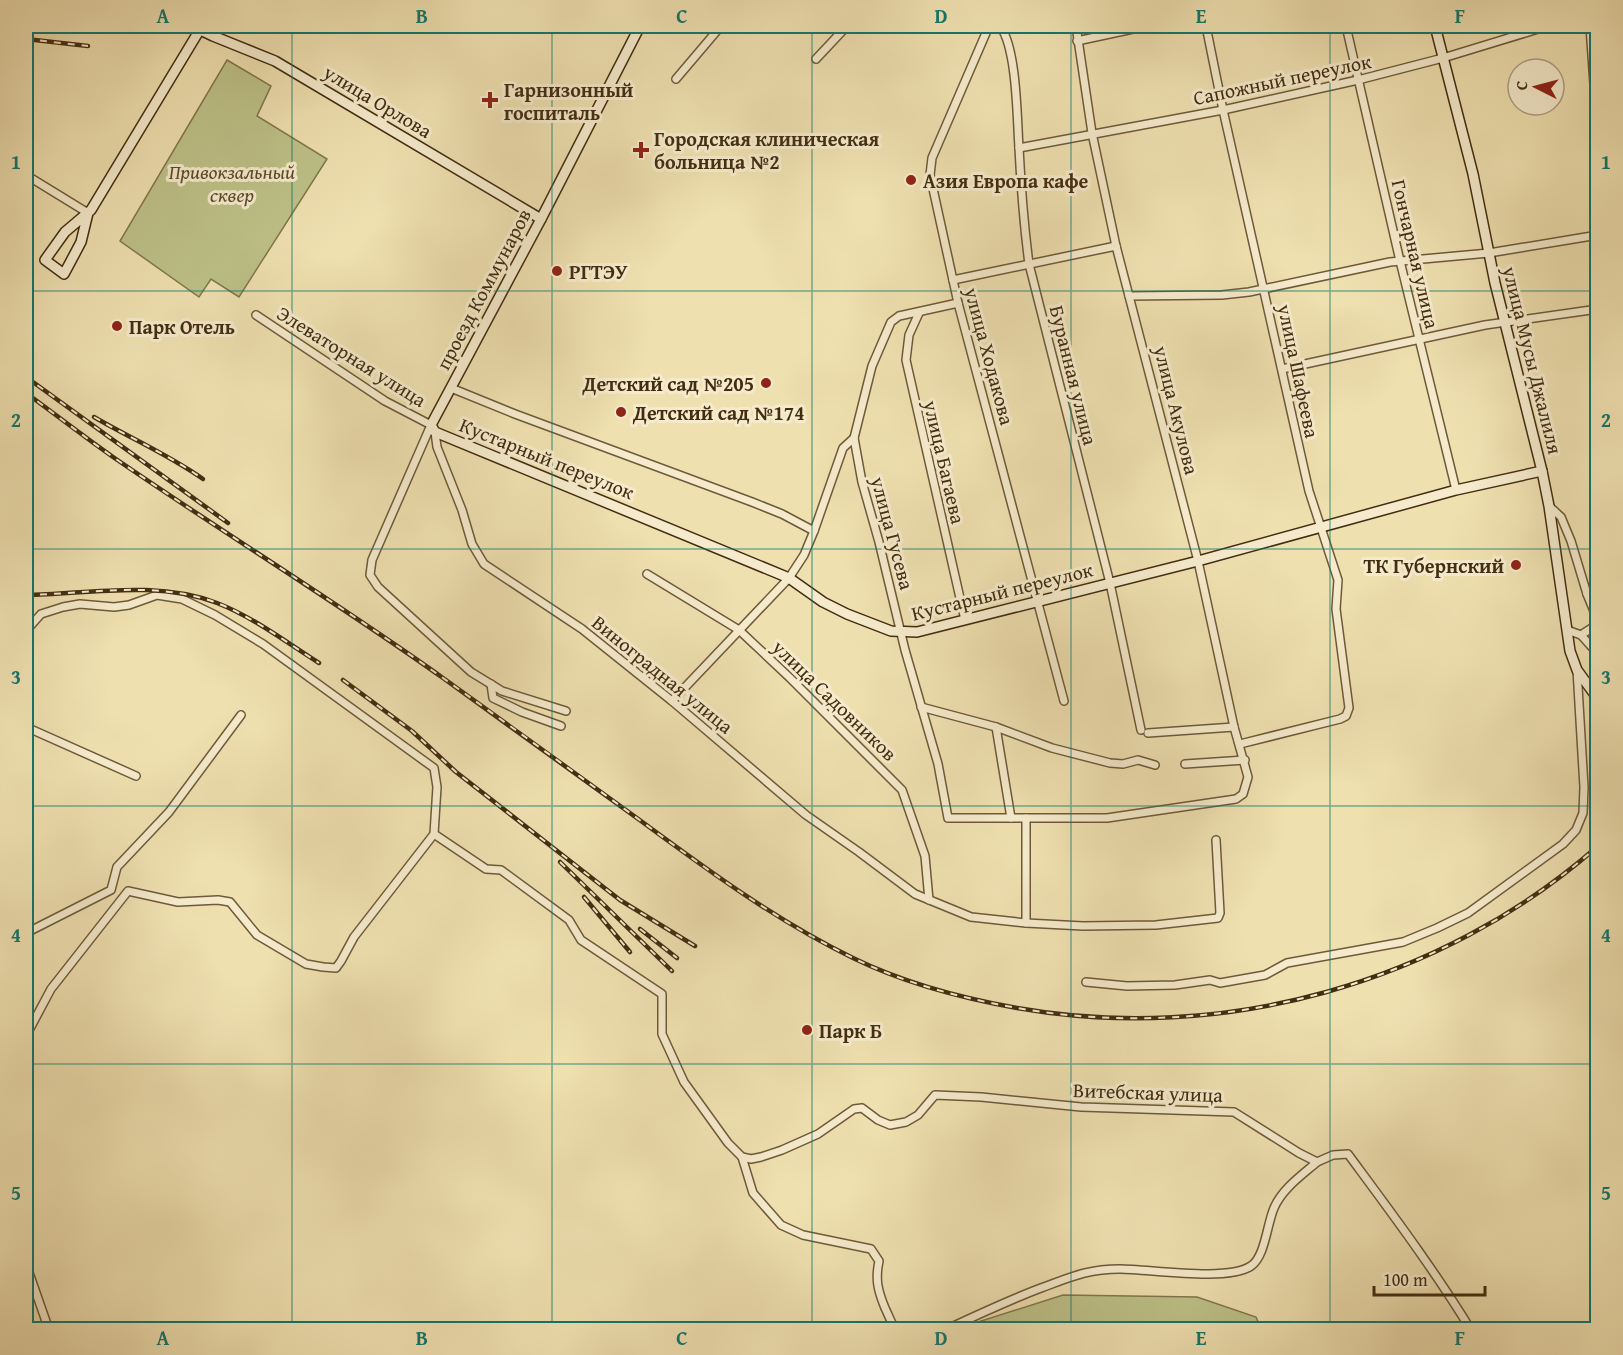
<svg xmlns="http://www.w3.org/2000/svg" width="1623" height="1355" viewBox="0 0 1623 1355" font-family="'Gentium Book Plus',serif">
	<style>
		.green { fill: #bdc188; stroke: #80774c; stroke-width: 1.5 }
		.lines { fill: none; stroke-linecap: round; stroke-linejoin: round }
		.street-casing { stroke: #6e5a39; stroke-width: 10 }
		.secondary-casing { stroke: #432d11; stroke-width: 12 }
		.street { stroke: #f5ebcc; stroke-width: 7 }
		.secondary { stroke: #f5ebcc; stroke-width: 9 }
		.rail-casing { stroke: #432d11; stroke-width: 4.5 }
		.rail { stroke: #f5ebcc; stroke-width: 2; stroke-dasharray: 7; stroke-linecap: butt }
		.grid { fill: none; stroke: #0f766e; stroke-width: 1.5; stroke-opacity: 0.55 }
		.poi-dot { fill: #8f2418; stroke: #f5ebcc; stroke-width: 2 }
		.labels { text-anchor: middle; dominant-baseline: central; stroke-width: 6; stroke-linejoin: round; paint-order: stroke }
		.street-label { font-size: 20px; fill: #432d11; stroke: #f5ebcc }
		.poi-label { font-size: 20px; font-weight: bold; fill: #432d11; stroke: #f5ebcc; text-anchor: start }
		.park-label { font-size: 20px; font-style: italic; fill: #5b4b29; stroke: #f5ebcc }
		.neatline { fill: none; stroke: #0f766e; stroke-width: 2 }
		.grid-label { font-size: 20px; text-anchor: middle; font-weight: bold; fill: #0f766e }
	</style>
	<rect width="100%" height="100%" fill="#efe0b0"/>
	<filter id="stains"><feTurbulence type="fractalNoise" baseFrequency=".00333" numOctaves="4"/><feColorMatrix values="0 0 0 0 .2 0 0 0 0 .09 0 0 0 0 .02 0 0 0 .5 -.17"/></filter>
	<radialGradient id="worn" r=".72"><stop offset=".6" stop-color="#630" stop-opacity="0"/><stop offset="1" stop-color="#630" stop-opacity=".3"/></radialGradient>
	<g class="green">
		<path d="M227 60 271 86 257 116 327 159 239 297 211 279 199 297 120 241Z"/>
		<path d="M1063 1295 1197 1297 1256 1317 1261 1329H956Z"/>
	</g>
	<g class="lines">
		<defs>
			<g id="street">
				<path d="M989 26 932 158 930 175 958 303 1064 701"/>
				<path d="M1000 26C1017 48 1017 119 1019 148 1021 187 1024 226 1029 264L1110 583 1141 730"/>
				<path d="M1206 26 1223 110 1309 491 1338 580 1336 609 1349 708 1346 716 1340 719 1240 744"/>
				<path d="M1346 26 1400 261 1456 490"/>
				<path d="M1590 26 1598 143"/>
				<path d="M1077 41 1147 26"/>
				<path d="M816 59 847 26"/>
				<path d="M676 79 721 26"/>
				<path d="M1019 148 1223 110 1358 80 1443 58 1548 26"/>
				<path d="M26 175 88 213"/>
				<path d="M953 280 1116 246"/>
				<path d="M1129 296 1222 295 1249 292 1390 262 1489 253 1598 235"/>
				<path d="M958 303 899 316 891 322 872 366 854 438 862 482 879 542 905 650 938 764 948 818H1107L1236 799 1243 794 1248 777 1234 727 1198 561 1116 246 1092 133 1076 26"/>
				<path d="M919 313 909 335 906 360 965 620"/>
				<path d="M256 315 385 401 431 425 372 560 370 575 378 587 471 672 502 691 566 711"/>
				<path d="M1282 369 1485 325 1598 309"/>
				<path d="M451 388 515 414 752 502 782 514 814 531"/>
				<path d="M435 432 437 447 462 510 472 544 484 564 582 629 672 701 806 815 859 852 915 894 971 917 1026 923 1083 926 1156 925 1218 918 1220 913 1216 840"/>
				<path d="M1549 506 1561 517 1571 541 1587 594 1598 621"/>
				<path d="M647 574 739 630 789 677 902 790 925 856 929 900"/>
				<path d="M1587 594 1598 589"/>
				<path d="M1567 630 1581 635 1598 654"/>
				<path d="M26 631 41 614 63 607 80 604 114 607 129 605 157 595 182 599 215 615 263 644 434 768 437 787 434 834 354 937 341 961 336 968 323 967 306 964 257 935 230 902 218 900 178 902 128 891 51 989 26 1036"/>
				<path d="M1581 635 1598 624"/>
				<path d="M491 684 493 698 522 712 561 726"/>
				<path d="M672 701 789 578 804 555 814 531 843 448 854 438"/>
				<path d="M921 707 996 727 1052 748 1110 763 1123 764 1138 760 1155 765"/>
				<path d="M26 727 136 776"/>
				<path d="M996 727 1011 818"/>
				<path d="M1148 733 1234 727"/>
				<path d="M1185 764 1245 760"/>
				<path d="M434 834 486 869 501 870 569 920 581 940 662 994V1034L684 1082 728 1143 742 1157 751 1159 761 1157 782 1150 818 1134 854 1109 862 1108 878 1120 890 1125 906 1122 918 1115 935 1095 981 1097 1081 1107 1234 1112 1299 1153 1317 1162 1333 1155 1348 1154C1390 1211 1433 1268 1471 1330"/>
				<path d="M1026 923V818"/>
				<path d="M26 933 111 890 117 867 169 812 241 715"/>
				<path d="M1086 982 1127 986 1175 985 1210 980 1220 983 1265 975 1287 963 1403 942 1437 928 1468 913 1563 844 1576 830 1583 813 1584 787 1577 670"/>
				<path d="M742 1157 753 1193 781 1225 803 1235 871 1249 879 1261C875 1280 878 1291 885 1308 889 1316 891 1323 896 1330"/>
				<path d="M26 1264 49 1330"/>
				<path d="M945 1330C977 1315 1009 1300 1041 1288 1071 1277 1088 1269 1120 1269 1150 1269 1227 1282 1251 1266 1265 1257 1267 1224 1274 1208 1282 1189 1302 1175 1317 1162"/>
			</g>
			<g id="secondary">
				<path d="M192 26 213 36 275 61 541 219"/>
				<path d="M640 26 541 219 431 425 435 432 789 578 823 602 847 614 891 631 917 632 1198 561 1456 490 1542 471"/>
				<path d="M1435 26 1473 174 1495 283 1542 471 1549 506 1570 651 1577 670 1598 699"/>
				<path d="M88 213 81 242 64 274 45 260 65 232 91 210 202 26"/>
			</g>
		</defs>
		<use href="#street" class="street-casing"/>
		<use href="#secondary" class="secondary-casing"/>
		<use href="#street" class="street"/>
		<use href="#secondary" class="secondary"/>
		<defs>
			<g id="rail">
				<path d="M26 39 88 46"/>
				<path d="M26 377 228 523"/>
				<path d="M26 393C55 414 83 436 113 457 222 532 335 601 443 678 509 725 575 773 641 821 709 871 777 921 853 958 904 983 961 998 1017 1008 1222 1044 1441 984 1598 846"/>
				<path d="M94 417C130 438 169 455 203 479"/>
				<path d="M26 595C88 594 156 580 217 603 253 617 286 642 319 663"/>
				<path d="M343 680 412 731 456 772 620 900 695 946"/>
				<path d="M560 862 672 971"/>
				<path d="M584 897 630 952"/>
				<path d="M640 929 677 958"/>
			</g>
		</defs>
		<use href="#rail" class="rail-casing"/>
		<use href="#rail" class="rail"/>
	</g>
	<path class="grid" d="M292 26V1330M552 26V1330M812 26V1330M1071 26V1330M1330 26V1330M26 291H1598M26 549H1598M26 806H1598M26 1064H1598"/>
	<g class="poi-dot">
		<path d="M487 91h6v6h6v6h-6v6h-6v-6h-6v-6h6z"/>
		<path d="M638 141h6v6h6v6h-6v6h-6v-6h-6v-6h6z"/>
		<circle cx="911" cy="180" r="6"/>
		<circle cx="557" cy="271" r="6"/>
		<circle cx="117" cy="326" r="6"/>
		<circle cx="766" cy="383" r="6"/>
		<circle cx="621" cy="412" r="6"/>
		<circle cx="1516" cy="565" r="6"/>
		<circle cx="807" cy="1030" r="6"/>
	</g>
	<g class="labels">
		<g class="street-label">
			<text transform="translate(1282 79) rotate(-12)">Сапожный переулок</text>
			<text transform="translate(378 101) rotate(31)">улица Орлова</text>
			<text transform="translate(1416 254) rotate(77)">Гончарная улица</text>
			<text transform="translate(483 289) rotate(-62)">проезд Коммунаров</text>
			<text transform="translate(352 356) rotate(32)">Элеваторная улица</text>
			<text transform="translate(990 356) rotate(75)">улица Ходакова</text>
			<text transform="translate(1533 360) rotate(76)">улица Мусы Джалиля</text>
			<text transform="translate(1299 371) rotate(78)">улица Шафеева</text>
			<text transform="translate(1074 375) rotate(76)">Буранная улица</text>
			<text transform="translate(1177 410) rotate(76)">улица Акулова</text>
			<text transform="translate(547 458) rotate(22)">Кустарный переулок</text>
			<text transform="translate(945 462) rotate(77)">улица Багаева</text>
			<text transform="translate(893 533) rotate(75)">улица Гусева</text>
			<text transform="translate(1002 591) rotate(-14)">Кустарный переулок</text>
			<text transform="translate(663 674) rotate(39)">Виноградная улица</text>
			<text transform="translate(835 700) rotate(44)">улица Садовников</text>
			<text transform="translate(1148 1092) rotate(2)">Витебская улица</text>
		</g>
		<g class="poi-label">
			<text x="504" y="89">Гарнизонный<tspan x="504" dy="23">госпиталь</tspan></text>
			<text x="654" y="138">Городская клиническая<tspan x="654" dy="23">больница №2</tspan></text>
			<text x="923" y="180">Азия Европа кафе</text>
			<text x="569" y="271">РГТЭУ</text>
			<text x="129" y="326">Парк Отель</text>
			<text x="754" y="383" text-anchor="end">Детский сад №205</text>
			<text x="633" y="412">Детский сад №174</text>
			<text x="1504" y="565" text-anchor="end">ТК Губернский</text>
			<text x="819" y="1030">Парк Б</text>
		</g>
		<g class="park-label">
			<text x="232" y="171">Привокзальный<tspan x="232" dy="23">сквер</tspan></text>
		</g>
	</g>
	<rect width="1623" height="1355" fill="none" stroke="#efe0b0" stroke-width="66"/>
	<g transform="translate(1536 87) rotate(276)"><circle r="28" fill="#f5ebcc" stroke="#ae9f81" stroke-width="1.5"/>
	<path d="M0-4.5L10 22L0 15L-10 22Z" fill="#8f2418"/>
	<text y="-9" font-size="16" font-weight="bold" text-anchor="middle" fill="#432d11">С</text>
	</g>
	<path d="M1374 1286v9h111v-9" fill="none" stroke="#432d11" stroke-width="3"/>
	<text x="1383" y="1286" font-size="18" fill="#432d11" stroke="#f5ebcc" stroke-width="4.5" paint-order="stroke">100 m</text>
	<rect x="33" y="33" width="1557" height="1289" class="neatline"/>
	<g class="grid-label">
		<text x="163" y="23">A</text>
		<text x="422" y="23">B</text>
		<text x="682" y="23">C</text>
		<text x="941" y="23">D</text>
		<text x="1201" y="23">E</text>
		<text x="1460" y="23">F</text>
		<text x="16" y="169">1</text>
		<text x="1606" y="169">1</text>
		<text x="16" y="427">2</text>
		<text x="1606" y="427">2</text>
		<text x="16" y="684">3</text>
		<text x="1606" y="684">3</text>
		<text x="16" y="942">4</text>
		<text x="1606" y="942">4</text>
		<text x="16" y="1200">5</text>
		<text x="1606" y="1200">5</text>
		<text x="163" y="1345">A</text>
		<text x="422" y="1345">B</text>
		<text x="682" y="1345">C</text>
		<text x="941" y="1345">D</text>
		<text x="1201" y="1345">E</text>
		<text x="1460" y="1345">F</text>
	</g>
	<rect width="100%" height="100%" filter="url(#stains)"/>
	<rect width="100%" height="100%" fill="url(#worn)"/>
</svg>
